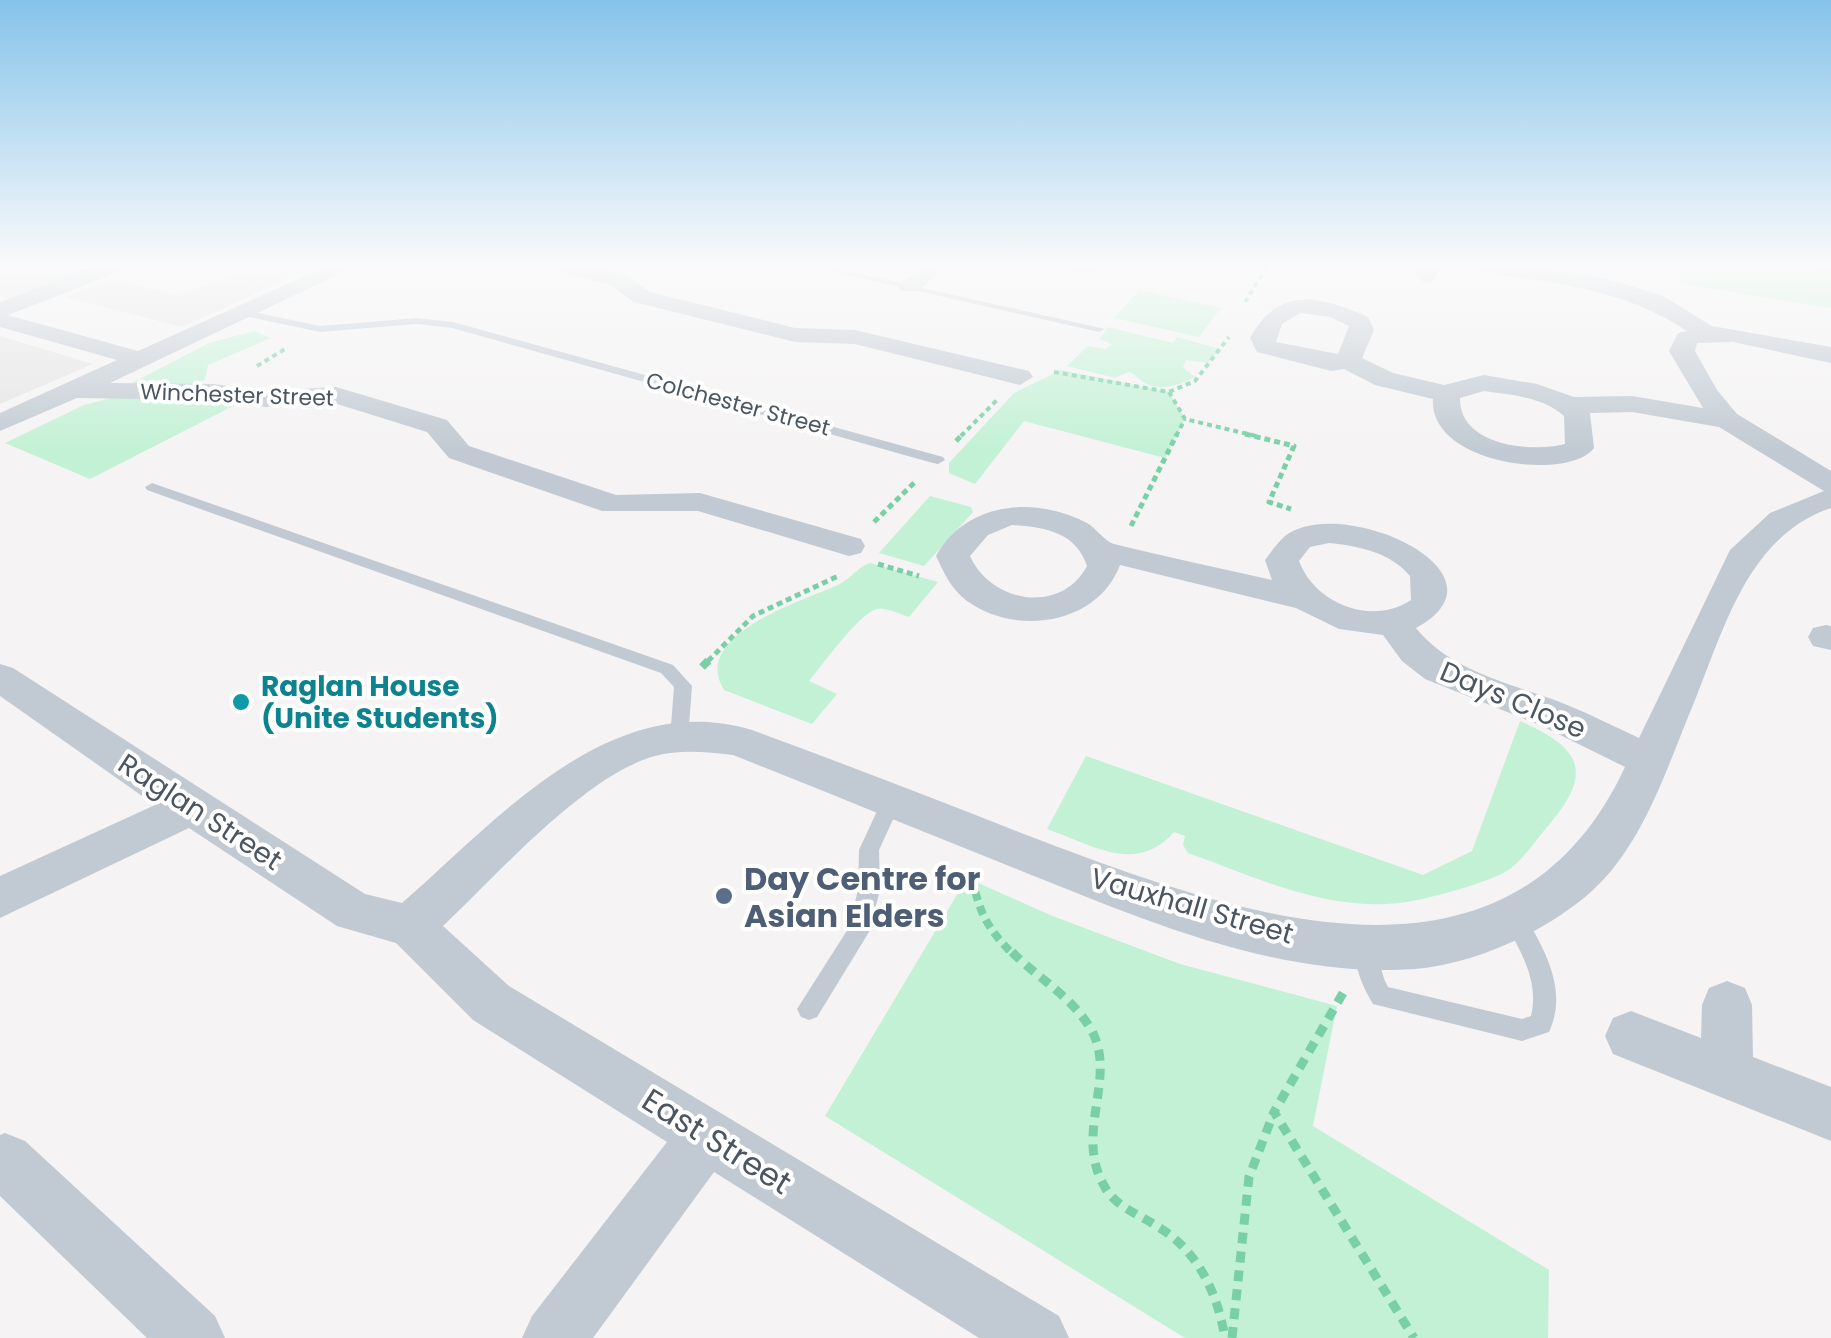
<svg xmlns="http://www.w3.org/2000/svg" width="1831" height="1338" viewBox="0 0 1831 1338" font-family="Poppins,sans-serif">
	<style>
		.education { fill: #e6e4e5 }
		.green { fill: #c3f1d5 }
		.lines { fill: none; stroke-linecap: round; stroke-linejoin: round }
		.path-far3 { stroke: #7ad0a6; stroke-width: 4; stroke-dasharray: 5 4; stroke-linecap: butt }
		.path-far2 { stroke: #7ad0a6; stroke-width: 5; stroke-dasharray: 6 4; stroke-linecap: butt }
		.path-far1 { stroke: #7ad0a6; stroke-width: 8; stroke-dasharray: 9 6; stroke-linecap: butt }
		.path { stroke: #7ad0a6; stroke-width: 9; stroke-dasharray: 11 8; stroke-linecap: butt }
		.lane { fill: #c1cad2; fill-rule: evenodd }
		.street { fill: #c1cad2; fill-rule: evenodd }
		.secondary { fill: #c1cbd6; fill-rule: evenodd }
		.culture-dot { fill: #0f9aa8; stroke: #fff; stroke-width: 4 }
		.service-dot { fill: #5c6f8a; stroke: #fff; stroke-width: 4 }
		.labels { text-anchor: middle; dominant-baseline: central; stroke-width: 8; stroke-linejoin: round; paint-order: stroke }
		.far-street-label { font-size: 22px; fill: #4a5661; stroke: #fff }
		.culture-label { font-size: 28px; font-weight: bold; fill: #0d838f; stroke: #fff; text-anchor: start }
		.street-label { font-size: 28px; fill: #4a5661; stroke: #fff }
		.near-service-label { font-size: 32px; font-weight: bold; fill: #4e5e75; stroke: #fff; text-anchor: start }
		.near-street-label { font-size: 32px; fill: #4a5661; stroke: #fff }
	</style>
	<rect width="100%" height="100%" fill="#f5f3f3"/>
	<g class="education">
		<path d="M0 264H17L70 277 12 300 0 296Z"/>
		<path d="M255 264H320L182 327 66 297 111 279 181 296Z"/>
		<path d="M0 336 93 364 0 404Z"/>
	</g>
	<g class="green">
		<path d="M1681 264H1789L1831 277V308L1681 284Z"/>
		<path d="M1139 290 1221 308 1199 337 1114 318Z"/>
		<path d="M1108 327 1173 343 1177 337 1220 349 1207 363 1186 360 1183 367 1195 377C1181 385 1156 393 1142 381 1137 377 1134 373 1128 372L1115 378 1067 366 1088 346 1106 349 1112 344 1099 339Z"/>
		<path d="M254 331 271 338 208 365 205 379 196 386 130 384 209 343Z"/>
		<path d="M1061 370 1169 392 1185 419 1165 458 1024 421 975 484 949 473V463L1014 393Z"/>
		<path d="M118 396 239 403 90 479 5 443 84 405Z"/>
		<path d="M930 496 971 507 973 512 924 566 879 553Z"/>
		<path d="M870 563 938 582 909 617C900 614 886 607 877 609 859 613 822 666 809 681L837 694 812 724 724 690C689 634 806 600 838 585 850 579 858 567 870 563Z"/>
		<path d="M1520 721C1584 749 1593 774 1547 827 1536 840 1525 857 1511 868 1497 880 1438 896 1417 900 1337 917 1261 879 1188 853L1183 845 1185 836 1174 832C1136 875 1093 845 1047 829L1086 756 1423 875 1472 851Z"/>
		<path d="M967 878 1050 915 1180 964 1337 1006 1313 1126 1549 1270 1548 1338H1185L825 1116Z"/>
	</g>
	<g class="lines">
		<g class="path-far3">
			<path d="M1245 302 1269 264"/>
			<path d="M257 366 285 349"/>
			<path d="M1054 372 1169 392 1195 381 1229 337"/>
			<path d="M1169 392 1185 419 1256 436"/>
			<path d="M961 436 997 400"/>
			<path d="M1176 436 1185 419"/>
		</g>
		<g class="path-far2">
			<path d="M1245 434 1294 446 1269 502 1291 509"/>
			<path d="M956 441 963 434"/>
			<path d="M874 522 915 482"/>
			<path d="M1131 526 1177 434"/>
			<path d="M878 564 919 576"/>
			<path d="M708 661 753 616 838 576"/>
		</g>
		<g class="path-far1">
			<path d="M702 667 710 659"/>
			<path d="M973 877C977 911 990 932 1014 955"/>
		</g>
		<g class="path">
			<path d="M1012 952C1037 977 1070 996 1089 1026 1121 1076 1071 1133 1106 1189 1117 1207 1138 1214 1155 1225 1197 1249 1217 1291 1225 1338"/>
			<path d="M1343 993 1274 1112 1414 1338"/>
			<path d="M1232 1338 1249 1177 1274 1112"/>
		</g>
		<g class="lane">
			<path d="M799 264H816L1105 329 1099 332Z"/>
			<path d="M244 310 320 326 417 318 453 322 943 457 945 460 938 464 933 463 452 328 417 324 320 332 240 315 238 313Z"/>
			<path d="M152 483 673 665 692 686 688 738 686 743H672L670 738 674 687 661 673 147 490 145 487Z"/>
			<path d="M891 794 898 796 901 802 879 850 880 890 869 932 817 1017 809 1020 801 1017 797 1009 848 929 858 890 859 850 884 796Z"/>
			<path d="M1514 907 1522 910C1543 948 1569 988 1549 1032L1522 1041 1373 1004C1362 986 1350 959 1358 939L1366 936 1374 939C1381 954 1379 972 1388 987L1522 1019 1531 1016C1540 978 1518 949 1503 917L1506 910Z"/>
		</g>
		<g class="street">
			<path d="M99 264H129L126 269 8 315 138 351 332 264H360L110 383 213 384 266 391 336 387 447 420 469 446 616 495 700 493 861 539 865 546 861 553 849 556 698 511H602L449 458 427 432 334 403 266 407 213 400 77 398 0 431V413L117 360 0 327V302Z"/>
			<path d="M543 264H580L624 274 650 292 795 328 855 330 1029 371 1033 377 1020 385 855 344 795 342 634 302 608 284 546 269Z"/>
			<path d="M926 264H951L917 291H901L898 286Z"/>
			<path d="M1050 264H1122C1109 275 1063 275 1050 264Z"/>
			<path d="M1421 264H1443L1433 281 1425 283 1414 276Z"/>
			<path d="M1465 264H1515L1607 279 1663 296 1712 326 1831 347V363L1733 342 1697 343 1695 351 1717 390 1737 414 1831 471V508C1747 536 1724 630 1693 705 1667 767 1644 843 1593 890 1548 931 1475 964 1415 969 1277 979 1139 918 1014 868 921 831 827 792 733 755 708 752 680 749 655 756 585 775 497 875 443 926L509 986 1059 1316 1069 1338H979L714 1172 593 1338H522L532 1316 667 1142 473 1020 396 943 337 926 189 828 0 918V876L155 805 0 696V664L13 668 365 894 402 903C497 820 611 687 752 730 845 764 937 800 1029 836 1228 911 1507 1020 1625 767L1542 726 1425 679 1402 661 1383 635 1339 629 1296 608 1120 565C1098 624 1017 637 967 601 951 589 944 573 936 556 966 502 1033 496 1085 522 1096 527 1105 542 1114 544 1167 557 1220 568 1272 580L1265 560C1271 552 1278 542 1285 536 1339 493 1519 572 1416 628 1452 673 1515 684 1567 705 1592 715 1615 727 1639 738L1730 550 1770 513 1824 491 1719 427 1632 412 1590 413 1594 448C1569 482 1429 465 1433 399L1375 385 1344 369 1331 371 1257 352 1250 338C1279 285 1320 296 1368 317L1374 330 1362 358 1393 373 1444 385 1484 375 1537 384 1574 397 1632 396 1703 408 1669 351 1678 333 1687 331C1622 287 1551 283 1476 271ZM1300 313 1330 317 1349 326 1338 354 1276 342 1282 324ZM1484 391C1512 395 1543 397 1564 416L1565 444C1529 453 1459 445 1460 398ZM1012 525C1044 527 1076 532 1087 566 1061 615 991 603 970 556L988 535ZM1329 543C1358 546 1390 552 1410 576L1411 600C1372 626 1315 604 1299 561L1310 547Z"/>
			<path d="M1826 625 1831 626V650L1813 646 1808 637 1813 628Z"/>
			<path d="M1727 981 1745 988 1752 1005 1753 1057 1831 1087V1141L1613 1054 1605 1036 1613 1018 1631 1011 1701 1038 1702 1005 1709 988Z"/>
			<path d="M5 1133 25 1141 215 1316 225 1338H147L0 1196V1135Z"/>
		</g>
		<path class="secondary" d="M1805 264H1831V276L1809 270Z"/>
	</g>
	<linearGradient id="sky" x2="0" y2="1"><stop stop-color="#85c3ea"/><stop offset="0.59" stop-color="#fafafa"/><stop offset="1" stop-color="#fafafa" stop-opacity="0"/></linearGradient>
	<rect width="1831" height="451" fill="url(#sky)"/>
	<circle class="culture-dot" cx="241" cy="702" r="10"/>
	<circle class="service-dot" cx="724" cy="896" r="10"/>
	<g class="labels">
		<g class="far-street-label">
			<text transform="translate(237 395) rotate(2)">Winchester Street</text>
			<text transform="translate(738 404) rotate(15)">Colchester Street</text>
		</g>
		<g class="culture-label">
			<text x="261" y="686">Raglan House<tspan x="261" dy="32">(Unite Students)</tspan></text>
		</g>
		<g class="street-label">
			<text transform="translate(1513 700) rotate(23)">Days Close</text>
			<text transform="translate(200 812) rotate(33)">Raglan Street</text>
			<text transform="translate(1192 906) rotate(16)">Vauxhall Street</text>
		</g>
		<g class="near-service-label">
			<text x="744" y="878">Day Centre for<tspan x="744" dy="37">Asian Elders</tspan></text>
		</g>
		<g class="near-street-label">
			<text transform="translate(717 1141) rotate(32)">East Street</text>
		</g>
	</g>
</svg>
